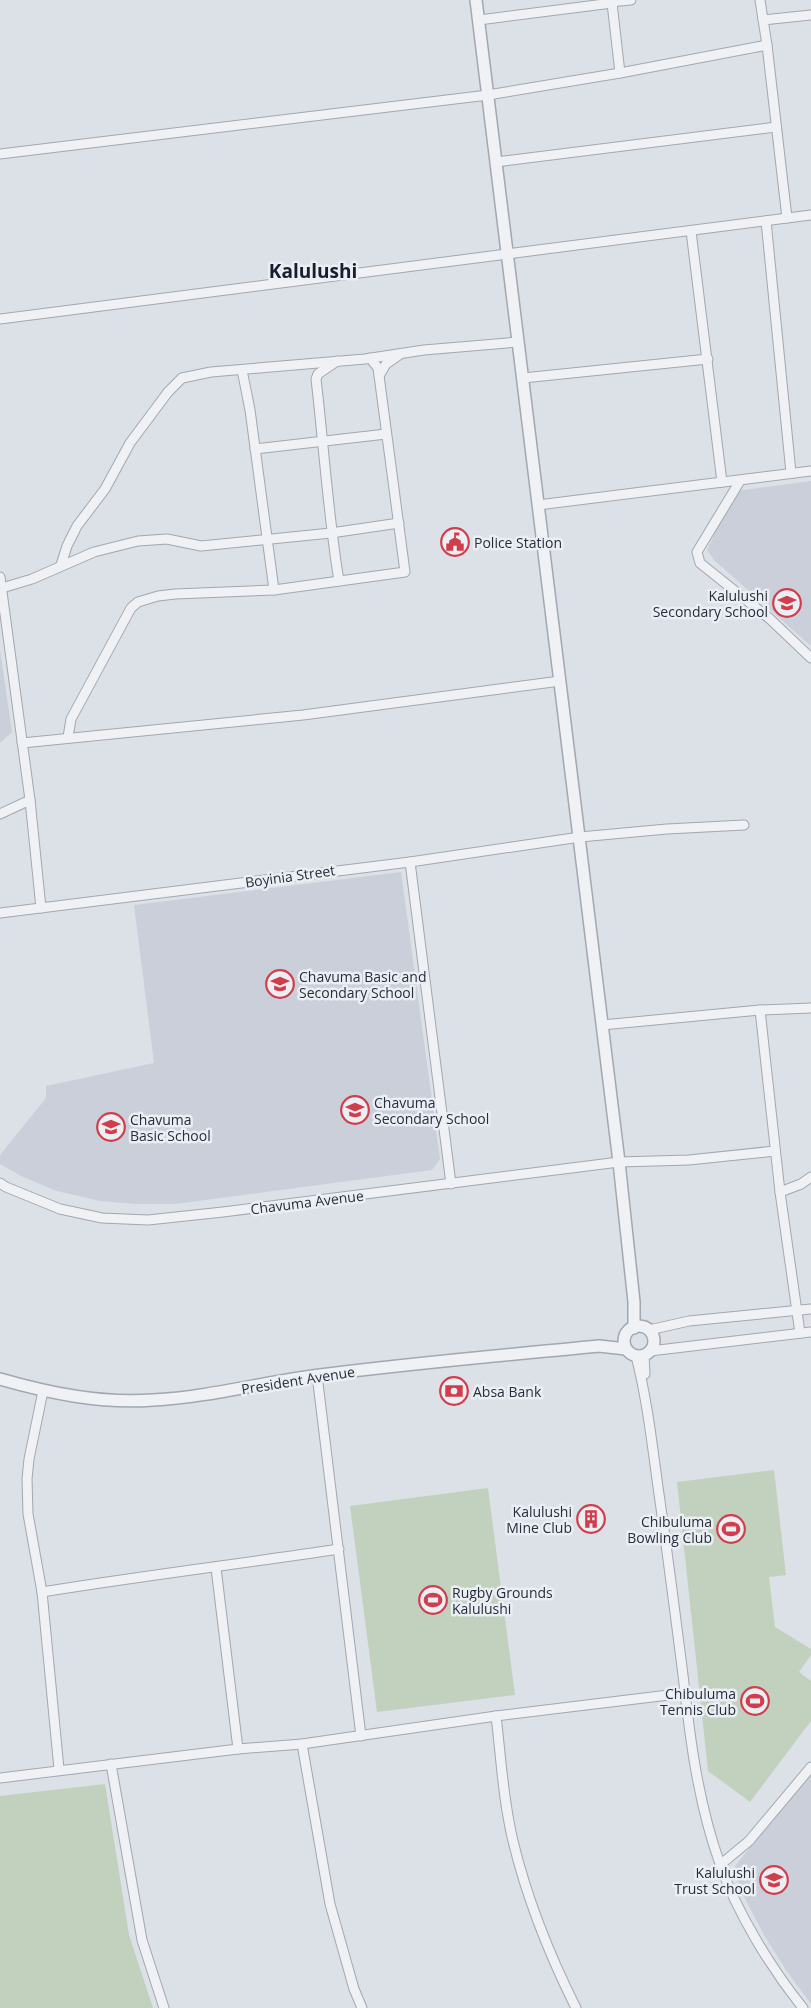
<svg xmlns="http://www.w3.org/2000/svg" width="811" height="2008" viewBox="0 0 811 2008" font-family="'Open Sans',sans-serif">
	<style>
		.built { fill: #cacfd9 }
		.green { fill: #c1d1bd }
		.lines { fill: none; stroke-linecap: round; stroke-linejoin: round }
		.minor-casing { stroke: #a2a7b1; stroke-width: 11 }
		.tertiary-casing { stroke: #a2a7b1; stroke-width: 14 }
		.minor { stroke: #eff1f5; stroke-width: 9 }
		.tertiary { stroke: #eff1f5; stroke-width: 11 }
		.labels { text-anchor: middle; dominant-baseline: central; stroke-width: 5; stroke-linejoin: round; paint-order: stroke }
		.poi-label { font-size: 14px; fill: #262d3d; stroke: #ebeff4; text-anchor: start }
		.street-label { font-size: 14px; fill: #262d3d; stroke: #ebeff4 }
		.district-label { font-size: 19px; font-weight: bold; fill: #181e2e; stroke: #ebeff4 }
	</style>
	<rect width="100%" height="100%" fill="#dce0e7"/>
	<g class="built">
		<path d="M811 481V646L714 560 707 550 735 491Z"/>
		<path d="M0 650 12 732 0 743Z"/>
		<path d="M401 872 440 1159 432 1170 175 1204H137L100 1201 57 1191 23 1177 0 1164V1155L46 1098V1086L154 1063 134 905Z"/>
		<path d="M811 1769V2004L786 1970 764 1935 741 1891 733 1869Z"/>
	</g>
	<g class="green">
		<path d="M774 1470 786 1575 769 1577 775 1627 811 1649V1655L799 1672 811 1681V1721L750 1802 708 1771 677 1482Z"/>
		<path d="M488 1488 515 1695 377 1712 350 1506Z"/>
		<path d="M105 1784 129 1935 153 2008H0V1796Z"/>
	</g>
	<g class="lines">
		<defs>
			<g id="minor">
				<path d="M760 0 767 45 787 218"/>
				<path d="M621 1 631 0"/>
				<path d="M612 3 620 73"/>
				<path d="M479 20 612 3 621 0"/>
				<path d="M763 20 811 15"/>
				<path d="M0 154 488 95 620 73 767 45"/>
				<path d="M496 162 776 127"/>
				<path d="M766 221 791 473"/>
				<path d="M691 231 722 482"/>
				<path d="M0 319 811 215"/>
				<path d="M337 361 318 374 316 379C324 447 328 515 339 581"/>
				<path d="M242 370 250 410 274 590"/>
				<path d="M379 376 386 364 399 355"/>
				<path d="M523 378 708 359"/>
				<path d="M255 449 386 434"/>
				<path d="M740 481 697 552 700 563 770 619 811 658"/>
				<path d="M538 505 811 471"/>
				<path d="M61 565 67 546 77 526 105 489 130 443 168 392 182 378 211 372 365 359 424 350 518 342"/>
				<path d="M0 577 30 800 41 908"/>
				<path d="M2 588 32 579 94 552 138 541 167 539 201 546 331 533 399 523"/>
				<path d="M68 737 71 719 131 608 138 602 158 596 175 594 274 590 405 572 378 368 370 358"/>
				<path d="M22 743 303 715 560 681"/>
				<path d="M0 814 30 800"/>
				<path d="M410 862 451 1184"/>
				<path d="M0 913 410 862 580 837 667 829 744 825"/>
				<path d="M760 1010 780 1192 800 1333"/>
				<path d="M602 1025 760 1010 811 1008"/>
				<path d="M0 1183 6 1187 60 1209 102 1218 148 1220 223 1212 619 1162 689 1160 775 1151"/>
				<path d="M780 1192 801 1184 811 1177"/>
				<path d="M649 1330 689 1321 811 1309"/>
				<path d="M650 1351 811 1332"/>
				<path d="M644 1355 645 1374"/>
				<path d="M636 1356C647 1399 652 1443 658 1487 667 1550 675 1612 683 1675 690 1739 698 1803 720 1864 737 1913 771 1968 803 2008"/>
				<path d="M317 1375 361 1736"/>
				<path d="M43 1391 29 1459 27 1479 28 1514 42 1592 59 1769"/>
				<path d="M216 1568 238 1749"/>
				<path d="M42 1592C140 1576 240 1564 339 1549"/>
				<path d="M496 1716C501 1757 503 1800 513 1841 527 1899 549 1954 576 2008"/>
				<path d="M302 1744 330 1904 354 1989 362 2008"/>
				<path d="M111 1764 142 1940 164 2008"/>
				<path d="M0 1778 238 1749 302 1744 496 1716 685 1693"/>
				<path d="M720 1865 749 1841 811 1767"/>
			</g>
			<g id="tertiary">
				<path d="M476 0 619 1162 634 1302V1328"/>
				<circle cx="639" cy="1341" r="15"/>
				<path d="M0 1379C49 1393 101 1404 153 1400 209 1397 264 1382 320 1375 413 1363 506 1355 599 1346L626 1349"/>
			</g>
		</defs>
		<use href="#minor" class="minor-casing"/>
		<use href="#tertiary" class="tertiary-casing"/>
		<use href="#minor" class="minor"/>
		<use href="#tertiary" class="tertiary"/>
	</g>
	<defs>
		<symbol id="civic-ring" viewBox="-11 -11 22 22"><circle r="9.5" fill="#ebeff4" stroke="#d03d4b" stroke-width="1.5"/><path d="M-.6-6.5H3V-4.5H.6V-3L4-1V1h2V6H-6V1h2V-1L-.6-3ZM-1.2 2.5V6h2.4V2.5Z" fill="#d03d4b"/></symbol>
		<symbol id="school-ring" viewBox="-11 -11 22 22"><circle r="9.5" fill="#ebeff4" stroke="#d03d4b" stroke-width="1.5"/><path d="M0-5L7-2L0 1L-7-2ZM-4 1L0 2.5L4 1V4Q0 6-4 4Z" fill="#d03d4b"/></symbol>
		<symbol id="bank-ring" viewBox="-11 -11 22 22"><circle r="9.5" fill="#ebeff4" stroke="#d03d4b" stroke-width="1.5"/><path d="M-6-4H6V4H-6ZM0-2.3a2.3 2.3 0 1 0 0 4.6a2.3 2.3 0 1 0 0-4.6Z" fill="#d03d4b"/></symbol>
		<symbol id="building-ring" viewBox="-11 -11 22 22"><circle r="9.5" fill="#ebeff4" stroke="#d03d4b" stroke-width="1.5"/><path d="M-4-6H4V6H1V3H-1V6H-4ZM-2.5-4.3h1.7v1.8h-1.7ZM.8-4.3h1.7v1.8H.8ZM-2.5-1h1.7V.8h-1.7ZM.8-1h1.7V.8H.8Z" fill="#d03d4b"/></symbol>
		<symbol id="stadium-ring" viewBox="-11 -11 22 22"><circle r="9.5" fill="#ebeff4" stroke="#d03d4b" stroke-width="1.5"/><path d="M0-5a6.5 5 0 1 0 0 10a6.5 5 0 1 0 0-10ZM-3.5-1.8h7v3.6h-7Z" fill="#d03d4b"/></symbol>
	</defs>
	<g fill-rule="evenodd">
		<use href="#civic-ring" x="439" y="526" width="32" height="32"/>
		<use href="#school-ring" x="771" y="587" width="32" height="32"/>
		<use href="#school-ring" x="264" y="968" width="32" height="32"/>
		<use href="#school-ring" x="339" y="1094" width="32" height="32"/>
		<use href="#school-ring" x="95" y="1111" width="32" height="32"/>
		<use href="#bank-ring" x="438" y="1375" width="32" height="32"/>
		<use href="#building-ring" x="575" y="1503" width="32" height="32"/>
		<use href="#stadium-ring" x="715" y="1513" width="32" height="32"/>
		<use href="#stadium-ring" x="417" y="1584" width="32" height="32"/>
		<use href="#stadium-ring" x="739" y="1685" width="32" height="32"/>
		<use href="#school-ring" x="758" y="1864" width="32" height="32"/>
	</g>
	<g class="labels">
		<g class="poi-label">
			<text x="474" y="542">Police Station</text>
			<text x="768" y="595" text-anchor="end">Kalulushi<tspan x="768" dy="16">Secondary School</tspan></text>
			<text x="299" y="976">Chavuma Basic and<tspan x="299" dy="16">Secondary School</tspan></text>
			<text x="374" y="1102">Chavuma<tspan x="374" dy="16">Secondary School</tspan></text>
			<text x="130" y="1119">Chavuma<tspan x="130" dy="16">Basic School</tspan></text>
			<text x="473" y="1391">Absa Bank</text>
			<text x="572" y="1511" text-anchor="end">Kalulushi<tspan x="572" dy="16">Mine Club</tspan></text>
			<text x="712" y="1521" text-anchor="end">Chibuluma<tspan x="712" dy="16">Bowling Club</tspan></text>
			<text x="452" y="1592">Rugby Grounds<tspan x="452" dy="16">Kalulushi</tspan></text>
			<text x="736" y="1693" text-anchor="end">Chibuluma<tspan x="736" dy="16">Tennis Club</tspan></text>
			<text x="755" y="1872" text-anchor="end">Kalulushi<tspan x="755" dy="16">Trust School</tspan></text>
		</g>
		<g class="street-label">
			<text transform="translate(290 876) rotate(-8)">Boyinia Street</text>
			<text transform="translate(307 1202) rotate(-7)">Chavuma Avenue</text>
			<text transform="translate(298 1380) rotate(-9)">President Avenue</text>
		</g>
		<g class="district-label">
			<text x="313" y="271">Kalulushi</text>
		</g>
	</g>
</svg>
